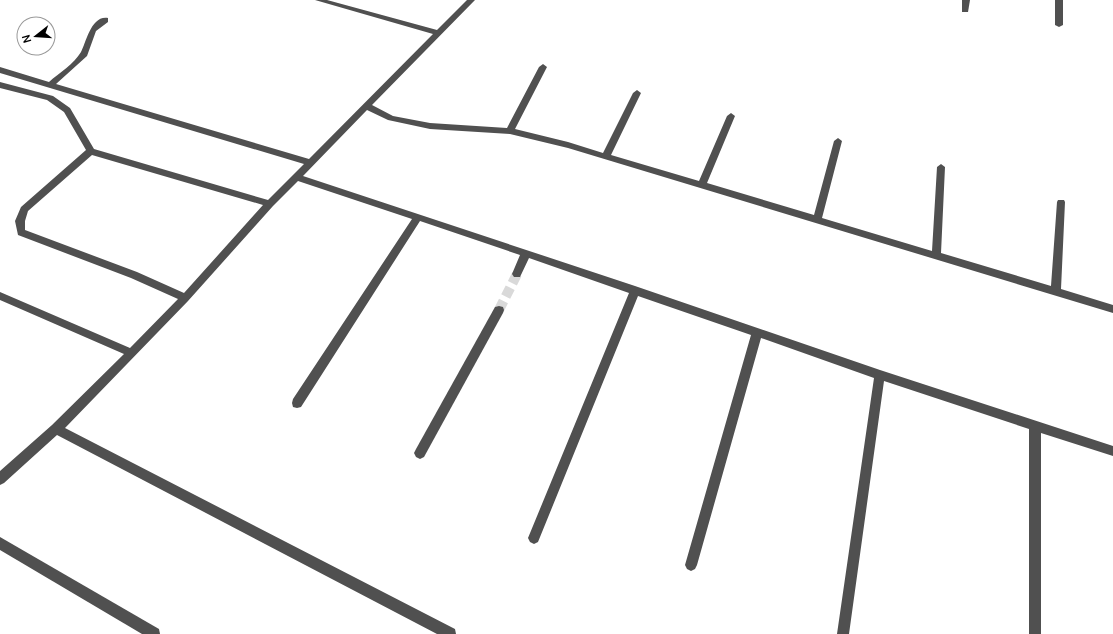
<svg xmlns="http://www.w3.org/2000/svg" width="1113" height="634" viewBox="0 0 1113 634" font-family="Manrope,sans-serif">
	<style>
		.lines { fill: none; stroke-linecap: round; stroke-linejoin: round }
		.minor-tunnel { stroke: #d9d9d9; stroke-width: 10; stroke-dasharray: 10 5; stroke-linecap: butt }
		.minor { fill: #505050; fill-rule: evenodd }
	</style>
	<rect width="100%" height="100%" fill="#fff"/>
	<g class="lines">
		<path class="minor-tunnel" d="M499 310 517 274"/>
		<g class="minor">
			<path d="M315 0H327L437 30 467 0H475L372 105 393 116 430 123 507 128 539 67 543 64 547 67 515 129 568 142 603 153 633 93 637 90 641 93 611 155 699 181 727 116 731 113 735 116 707 183 814 215 834 141 838 138 842 141 822 218 932 251 937 167 941 164 945 167 941 253 1051 286 1057 202 1058 200H1064L1065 202 1061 289 1113 305V313L568 148 510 134 430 129 388 120 367 110 303 176 635 286 880 370 1113 446V456L1041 433V634H1029V429L884 381 849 634H837L874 378 761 338 697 565 695 569 691 571 687 569 685 565 751 335 638 296 538 542 534 544 530 542 528 538 629 293 529 258 520 277H514L512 274 520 255 420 221 301 407 297 408 293 407 292 403 293 399 412 219 298 181 273 206 188 301 65 428 455 629 456 634H437L57 435 4 483 0 485V471L52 425 124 354 0 300V292L130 348 178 299 131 278 18 235 15 221 21 207 86 150 64 112 47 100 0 88V82L53 96 70 108 94 149 268 200 304 164 0 73V67L49 82C59 73 74 64 81 52 86 43 91 15 108 18V22L96 31 87 56 56 84 309 159 433 34ZM92 155 263 205 184 293 137 272 25 230V221L28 211Z"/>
			<path d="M962 0H970L968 12H962Z"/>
			<path d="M1055 0H1063V25L1059 27 1055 25Z"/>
			<path d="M499 306 503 307 504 310 503 313 424 457 420 459 416 457 414 453 416 449 495 307Z"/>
			<path d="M0 537 159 629 160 634H142L0 550Z"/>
		</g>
	</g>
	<g transform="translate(36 36) rotate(253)"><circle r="19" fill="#ffffff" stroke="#999999"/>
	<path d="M0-3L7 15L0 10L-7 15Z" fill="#000000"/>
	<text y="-6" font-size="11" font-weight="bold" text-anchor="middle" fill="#000000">N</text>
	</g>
</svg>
